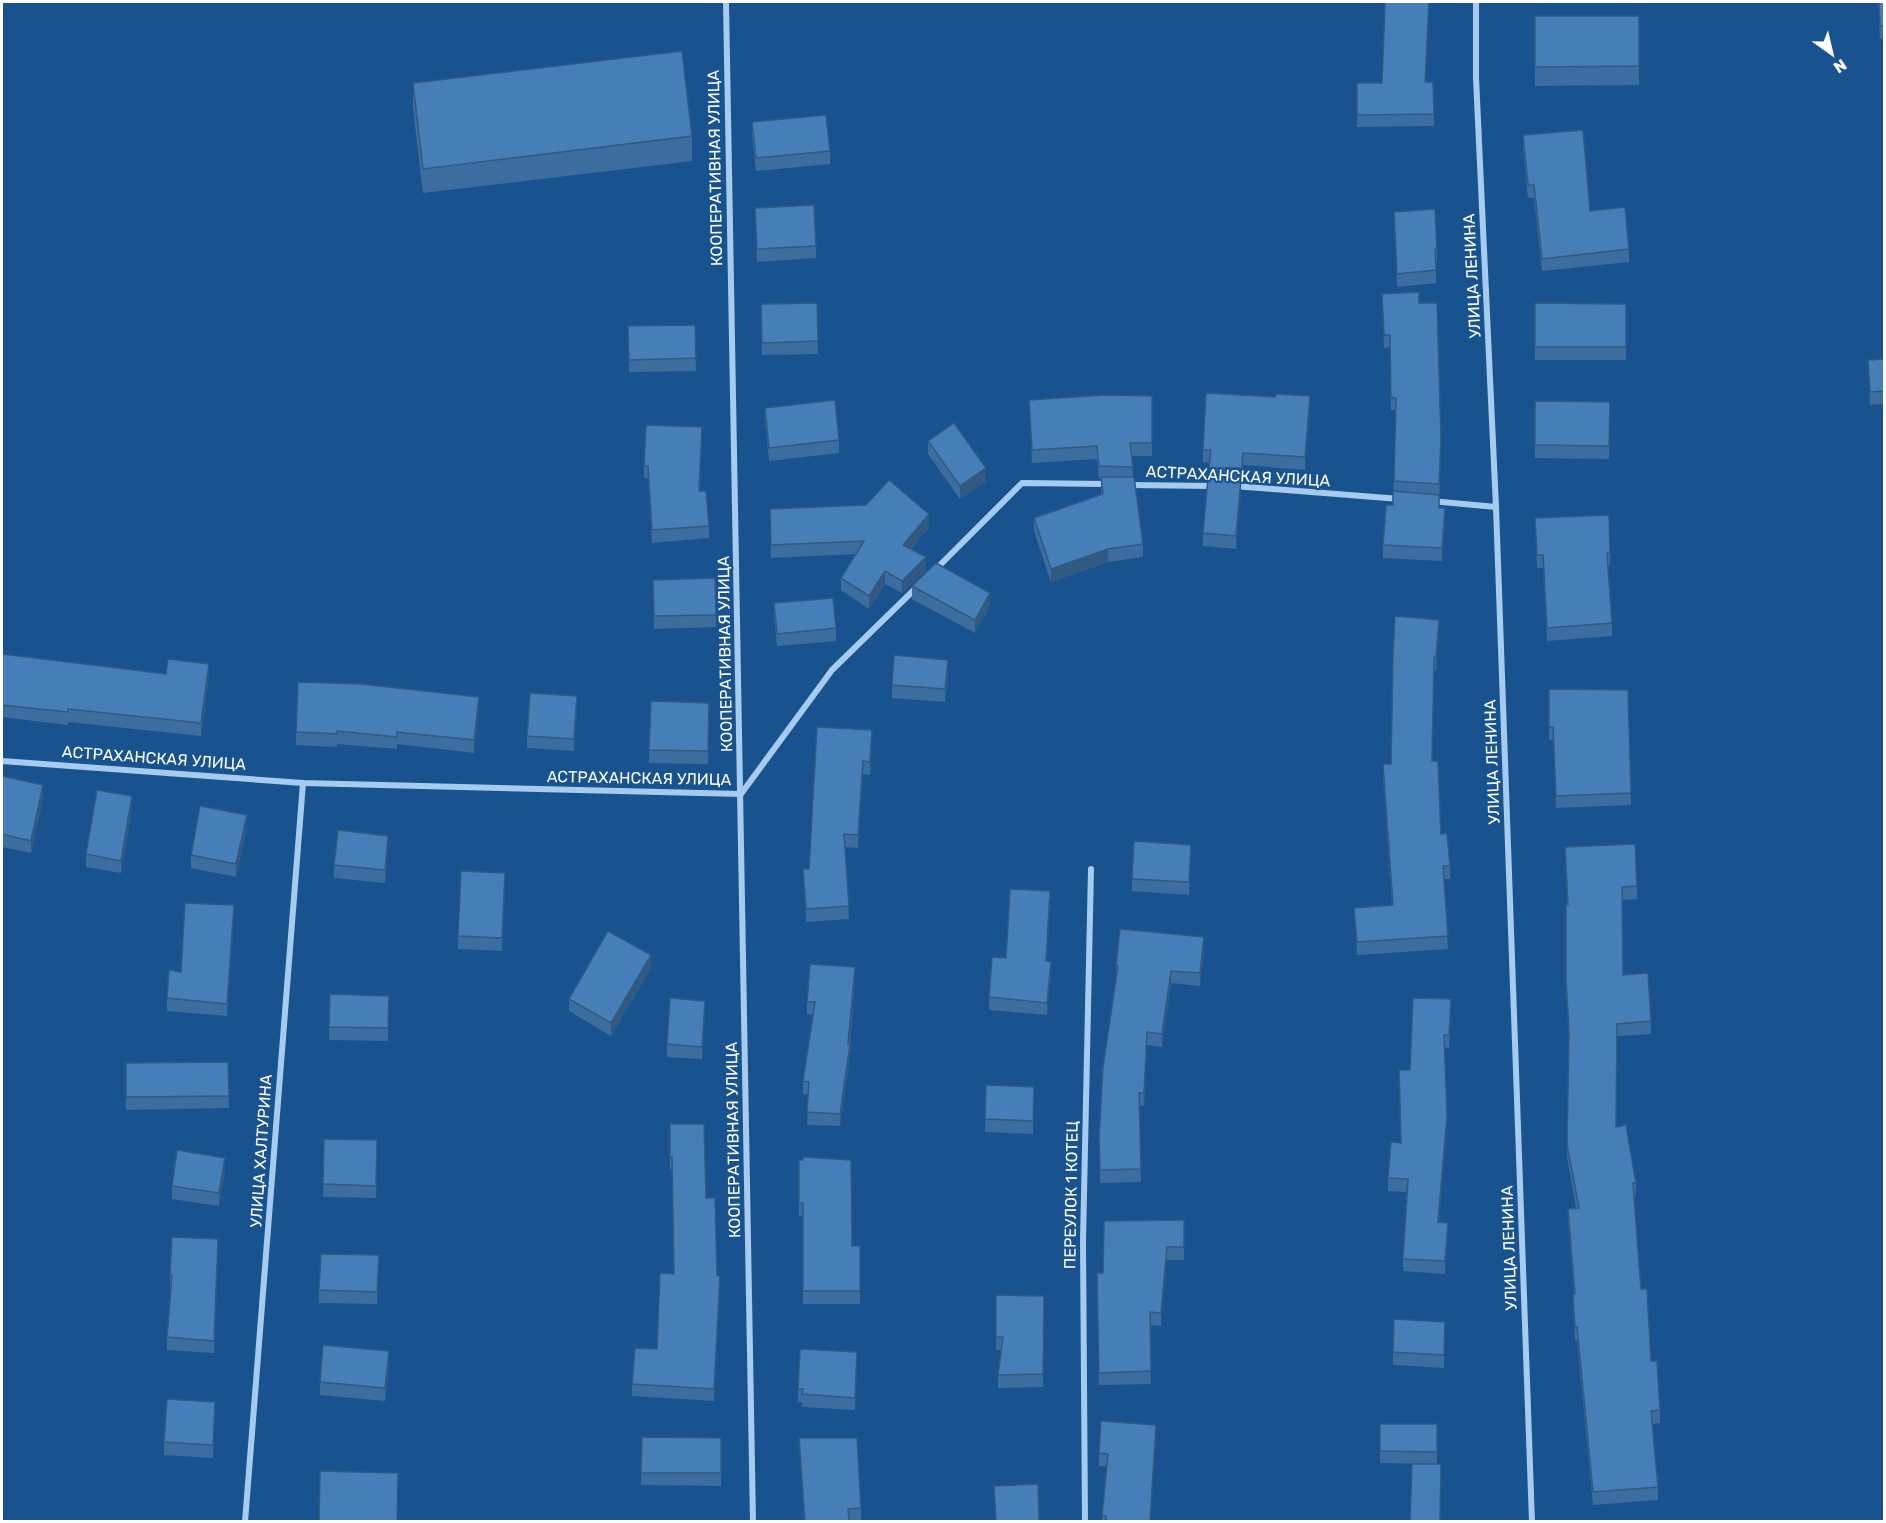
<svg xmlns="http://www.w3.org/2000/svg" width="1886" height="1523" viewBox="0 0 1886 1523" font-family="Rubik,sans-serif">
	<style>
		.lines { fill: none; stroke-linecap: round; stroke-linejoin: round }
		.minor { stroke: #a7cbef; stroke-width: 6 }
		.wall { fill: #3c6d9e }
		.shaded-wall { fill: #315981 }
		.building { fill: #467fb8; stroke: #315981; stroke-width: 1.5 }
		.labels { text-anchor: middle; dominant-baseline: central; stroke-width: 4.5; stroke-linejoin: round; paint-order: stroke }
		.street-label { font-size: 16px; fill: #fff; stroke: #19538f }
	</style>
	<rect width="100%" height="100%" fill="#19538f"/>
	<g class="lines">
		<g class="minor">
			<path d="M726 2 753 1522"/>
			<path d="M1476 2V78L1496 507 1532 1522"/>
			<path d="M1129 485 1214 486"/>
			<path d="M1234 486 1400 499"/>
			<path d="M1431 501 1496 507"/>
			<path d="M936 569 1022 483 1106 484"/>
			<path d="M2 761 303 783 741 794 832 670 918 586"/>
			<path d="M245 1522 303 783"/>
			<path d="M1085 1522 1083 1241 1091 869"/>
		</g>
	</g>
	<g class="wall">
		<path d="M1878 2H1884V38L1880 39Z"/>
		<path d="M1535 16H1639V85L1535 86Z"/>
		<path d="M1433 82 1434 126 1357 127V83Z"/>
		<path d="M413 83 692 136V161L423 193 413 108Z"/>
		<path d="M752 122 830 151V164L756 171 752 135Z"/>
		<path d="M1523 135 1590 211 1629 249V262L1542 271 1534 198H1528L1523 148Z"/>
		<path d="M755 208 816 246V258L757 262Z"/>
		<path d="M1394 212 1437 249V262H1436V283L1397 287Z"/>
		<path d="M1382 294 1419 303 1441 451 1439 508 1445 521 1442 561 1383 558V545L1393 505 1396 410H1391L1390 347 1384 348Z"/>
		<path d="M817 303 818 354 762 355 761 317Z"/>
		<path d="M1535 303 1626 304V360H1535Z"/>
		<path d="M695 325 696 371 629 372 628 326Z"/>
		<path d="M1884 359V404L1870 405 1868 360Z"/>
		<path d="M1152 396V456H1132L1133 477 1143 544V557L1108 562 1051 582 1034 531V518L1101 494V479H1099L1097 459 1032 463 1029 400Z"/>
		<path d="M1535 401 1610 402 1609 459 1535 458Z"/>
		<path d="M765 408 839 440V453L769 461 765 420Z"/>
		<path d="M1310 409 1305 470 1243 465 1242 481H1241V491L1236 549 1203 546V533L1209 478 1210 463 1203 462V450Z"/>
		<path d="M702 440 700 491 709 526V538L652 543 648 479 644 478V466Z"/>
		<path d="M928 441 986 481 960 499 928 454Z"/>
		<path d="M1535 518 1610 553V565H1608L1612 623V636L1547 641 1543 568H1537Z"/>
		<path d="M770 522 929 527 911 549 926 570 902 593 885 584 869 609 841 590V578L856 554 771 558Z"/>
		<path d="M715 578 716 627 654 629 653 580Z"/>
		<path d="M912 586 990 606 975 633 912 599Z"/>
		<path d="M774 603 836 628V641L777 646 774 616Z"/>
		<path d="M1439 633 1436 670H1434L1432 761 1441 834 1450 866V879H1444L1448 949 1357 955 1354 908 1392 905 1383 777V764H1391Z"/>
		<path d="M2 646V654L166 674 209 677 201 736 68 722V725L2 717Z"/>
		<path d="M948 673 945 702 892 698V685Z"/>
		<path d="M1549 689 1628 690 1631 805 1556 808 1553 740H1549Z"/>
		<path d="M577 708 574 751 527 748V736Z"/>
		<path d="M479 710 474 753 397 744V749L337 744V747L296 745V732Z"/>
		<path d="M709 715 708 764 649 763V750Z"/>
		<path d="M872 743 870 775 863 774 858 848 845 847 849 919 806 922 803 869H809Z"/>
		<path d="M2 779 43 798 31 853 2 847Z"/>
		<path d="M132 809 121 873 86 867V854Z"/>
		<path d="M247 828 236 877 191 868V855Z"/>
		<path d="M1565 847 1637 886V899L1622 900 1623 975 1651 1021V1034L1617 1036 1616 1127 1636 1183V1195L1634 1196 1641 1289 1651 1361 1660 1410V1423L1652 1424 1658 1487V1500L1593 1505 1577 1340H1575L1573 1307V1294H1574L1568 1222V1209L1576 1208 1567 1157 1569 1040 1566 992V905H1567Z"/>
		<path d="M388 848 385 883 334 878V865Z"/>
		<path d="M1191 858 1189 895 1132 891V879Z"/>
		<path d="M505 886 502 951 458 949V936Z"/>
		<path d="M1050 903 1047 961 1051 974 1047 1015 989 1010V997L1006 958Z"/>
		<path d="M234 918 227 1016 167 1011V998L181 972Z"/>
		<path d="M1204 950 1200 986 1171 983 1162 1047 1147 1045 1144 1106 1139 1105 1141 1182 1100 1183 1099 1139 1116 978V965Z"/>
		<path d="M651 968 611 1036 569 1011V999Z"/>
		<path d="M855 980 850 1044V1057L840 1126 807 1125 808 1095 803 1094V1081L813 1015 807 1014V1002Z"/>
		<path d="M389 996 388 1041 329 1040V1027Z"/>
		<path d="M1451 1012 1449 1048 1444 1047 1447 1128 1439 1222 1448 1235 1445 1274 1403 1271V1259L1407 1192 1388 1191V1178L1401 1143 1410 1070Z"/>
		<path d="M705 1014 702 1059 667 1057V1044Z"/>
		<path d="M228 1062 229 1108 126 1110V1063Z"/>
		<path d="M986 1085 1034 1087 1033 1134 985 1132Z"/>
		<path d="M670 1124 706 1198 717 1276 720 1288 714 1401 632 1396V1384L657 1349 674 1274 672 1169H670Z"/>
		<path d="M324 1139 377 1140 376 1198 323 1197Z"/>
		<path d="M799 1160 852 1246H860V1304H803V1216H799Z"/>
		<path d="M225 1170 219 1206 172 1199V1186Z"/>
		<path d="M1184 1220V1260H1167L1161 1326 1150 1325 1151 1384 1099 1385 1097 1273H1103Z"/>
		<path d="M218 1252 214 1353 167 1350V1337L171 1288 170 1287V1275Z"/>
		<path d="M379 1255 377 1304 319 1303V1290Z"/>
		<path d="M996 1295 1044 1296 1043 1387 998 1388V1375L1001 1350H996Z"/>
		<path d="M1445 1335 1444 1368 1393 1365V1352Z"/>
		<path d="M389 1364 385 1401 320 1395V1382Z"/>
		<path d="M857 1364 855 1410 802 1407V1402H798V1389Z"/>
		<path d="M215 1415 213 1458 164 1455V1442Z"/>
		<path d="M1380 1424H1437V1464L1380 1463Z"/>
		<path d="M642 1437 721 1438V1486L641 1485Z"/>
		<path d="M799 1438 861 1508V1521H804Z"/>
		<path d="M1156 1438 1150 1521H1102L1107 1466H1099V1453Z"/>
	</g>
	<g class="shaded-wall">
		<path d="M1310 396V409L1305 470V457Z"/>
		<path d="M1243 453V465L1242 481V468Z"/>
		<path d="M986 468V481L960 499V486Z"/>
		<path d="M1241 479V491L1236 549V536Z"/>
		<path d="M1445 508V521L1442 561V548Z"/>
		<path d="M929 514V527L903 558V545Z"/>
		<path d="M1108 549V562L1051 582V569Z"/>
		<path d="M926 557V570L902 593V581Z"/>
		<path d="M885 571V584L869 609V596Z"/>
		<path d="M990 593V606L975 633V620Z"/>
		<path d="M1439 620V633L1436 670V657Z"/>
		<path d="M948 660V673L945 702V689Z"/>
		<path d="M209 664V677L201 736V723Z"/>
		<path d="M577 696V708L574 751V739Z"/>
		<path d="M479 697V710L474 753V740Z"/>
		<path d="M872 730V743L870 775V762Z"/>
		<path d="M863 761V774L858 848V835Z"/>
		<path d="M43 785V798L31 853V841Z"/>
		<path d="M132 796V809L121 873V861Z"/>
		<path d="M247 815V828L236 877V864Z"/>
		<path d="M388 836V848L385 883V870Z"/>
		<path d="M1191 845V858L1189 895V882Z"/>
		<path d="M1050 891V903L1046 974V961Z"/>
		<path d="M234 905V918L227 1016V1004Z"/>
		<path d="M1204 937V950L1200 986V973Z"/>
		<path d="M651 955V968L611 1036V1023Z"/>
		<path d="M1051 962V974L1047 1015V1003Z"/>
		<path d="M855 967V980L848 1056V1044Z"/>
		<path d="M1171 971V983L1162 1047V1034Z"/>
		<path d="M705 1001V1014L702 1059V1047Z"/>
		<path d="M850 1044V1057L840 1126V1114Z"/>
		<path d="M1447 1115V1128L1438 1235V1222Z"/>
		<path d="M225 1158V1170L219 1206V1193Z"/>
		<path d="M1448 1223V1235L1445 1274V1261Z"/>
		<path d="M1167 1247V1260L1161 1326V1313Z"/>
		<path d="M720 1276V1288L714 1401V1389Z"/>
		<path d="M389 1351V1364L385 1401V1388Z"/>
		<path d="M215 1402V1415L213 1458V1445Z"/>
		<path d="M1156 1425V1438L1150 1521Z"/>
	</g>
	<g class="building">
		<path d="M1385 2H1429L1425 82H1433L1434 114 1357 115V83H1382Z"/>
		<path d="M1879 2H1884V26H1880Z"/>
		<path d="M1535 16H1639V66L1535 67Z"/>
		<path d="M682 51 692 136 423 169 413 83Z"/>
		<path d="M826 115 830 151 756 158 752 122Z"/>
		<path d="M1583 130 1590 211 1625 207 1629 249 1542 259 1534 185H1528L1523 135Z"/>
		<path d="M814 205 816 246 757 249 755 208Z"/>
		<path d="M1435 209 1437 249H1435L1436 270 1397 274 1394 212Z"/>
		<path d="M1419 292V303H1437L1441 439 1439 484 1394 481 1396 398H1391L1390 335H1384L1382 294Z"/>
		<path d="M817 303 818 341 762 343 761 304Z"/>
		<path d="M1535 303 1626 304V347H1535Z"/>
		<path d="M695 325 696 358 629 360 628 326Z"/>
		<path d="M1884 359V391L1870 392 1868 360Z"/>
		<path d="M1206 393 1275 397 1276 394 1310 396 1305 457 1243 453 1242 468H1209L1211 450H1203Z"/>
		<path d="M1106 395 1152 396V443H1130L1133 467 1099 466 1097 446 1032 450 1029 400Z"/>
		<path d="M835 400 839 440 769 448 765 408Z"/>
		<path d="M1535 401 1610 402 1609 446 1535 445Z"/>
		<path d="M954 423 986 468 960 486 928 441Z"/>
		<path d="M646 425 702 427 699 491H706L709 526 652 530 648 466H644Z"/>
		<path d="M1101 477H1134L1143 544 1108 549 1051 569 1034 518 1103 494Z"/>
		<path d="M1208 478 1241 479 1236 536 1203 533Z"/>
		<path d="M889 480 929 514 903 545 926 557 902 581 885 571 869 596 841 578 864 541 771 545 770 509 866 505Z"/>
		<path d="M1393 491 1439 495V508H1445L1442 548 1383 545 1386 505H1393Z"/>
		<path d="M1609 515 1610 553H1607L1612 623 1547 628 1543 555H1537L1535 518Z"/>
		<path d="M936 563 990 593 975 620 912 586Z"/>
		<path d="M715 578 716 615 654 616 653 580Z"/>
		<path d="M833 598 836 628 777 634 774 603Z"/>
		<path d="M1395 616 1439 620 1436 657H1434L1432 761H1438L1441 834 1447 833 1450 866H1443L1448 936 1357 942 1354 908 1393 905 1383 764H1391L1393 654Z"/>
		<path d="M2 654 166 674 168 659 209 664 201 723 68 709V712L2 705Z"/>
		<path d="M894 655 948 660 945 689 892 685Z"/>
		<path d="M298 682 361 684 479 697 474 740 397 732V737L337 731V734L296 732Z"/>
		<path d="M1549 689 1628 690 1631 793 1556 796 1553 727H1549Z"/>
		<path d="M530 693 577 696 574 739 527 736Z"/>
		<path d="M651 701 709 703 708 751 649 750Z"/>
		<path d="M817 727 872 730 870 762 863 761 858 835 844 834 849 906 806 909 803 869H809Z"/>
		<path d="M2 776 43 785 31 841 2 834Z"/>
		<path d="M97 790 132 796 121 861 86 854Z"/>
		<path d="M200 806 247 815 236 864 191 855Z"/>
		<path d="M338 830 388 836 385 870 334 865Z"/>
		<path d="M1134 841 1191 845 1189 882 1132 879Z"/>
		<path d="M1635 844 1637 886 1622 887 1623 975 1648 973 1651 1021 1617 1024 1616 1127 1626 1125 1636 1183H1633L1641 1289H1647L1651 1361H1657L1660 1410 1651 1411 1658 1487 1593 1492 1577 1327 1575 1328 1573 1294H1575L1568 1209 1579 1208 1567 1145 1569 1031 1566 979V905H1568L1565 847Z"/>
		<path d="M461 871 505 873 502 938 458 936Z"/>
		<path d="M1010 889 1050 891 1046 961 1051 962 1047 1003 989 997 992 957 1006 958Z"/>
		<path d="M185 903 234 905 227 1004 167 998 169 970 181 972Z"/>
		<path d="M1120 929 1204 937 1200 973 1171 971 1162 1034 1147 1032 1144 1093H1139L1141 1169 1100 1170 1099 1139 1103 1067 1118 966 1116 965Z"/>
		<path d="M608 931 651 955 611 1023 569 999Z"/>
		<path d="M810 964 855 967 848 1044H850L840 1114 807 1112 809 1082 803 1081 815 1002H807Z"/>
		<path d="M330 994 389 996 388 1028 329 1027Z"/>
		<path d="M670 998 705 1001 702 1047 667 1044Z"/>
		<path d="M1413 998 1451 999 1449 1035H1444L1447 1115 1438 1222 1448 1223 1445 1261 1403 1259 1408 1179 1388 1178 1391 1142 1401 1143 1399 1070H1410Z"/>
		<path d="M228 1062 229 1096 126 1097V1063Z"/>
		<path d="M986 1085 1034 1087 1033 1121 985 1119Z"/>
		<path d="M670 1124H704L706 1198H715L717 1276H720L714 1389 632 1384 635 1348 657 1349 660 1273 674 1274 672 1157H670Z"/>
		<path d="M324 1139 377 1140 376 1186 323 1184Z"/>
		<path d="M177 1150 225 1158 219 1193 172 1186Z"/>
		<path d="M803 1157 851 1160 852 1246H860V1291H803V1203H799V1160H803Z"/>
		<path d="M1184 1220V1247H1167L1161 1313 1150 1312 1151 1371 1099 1373 1097 1273H1103L1104 1221Z"/>
		<path d="M172 1237 218 1239 214 1341 167 1337 172 1275H170Z"/>
		<path d="M321 1254 379 1255 377 1292 319 1290Z"/>
		<path d="M996 1295 1044 1296 1043 1374 998 1375 1003 1337H996Z"/>
		<path d="M1394 1319 1445 1322 1444 1355 1393 1352Z"/>
		<path d="M323 1345 389 1351 385 1388 320 1382Z"/>
		<path d="M800 1349 857 1352 855 1398 802 1394 803 1389H798Z"/>
		<path d="M167 1399 215 1402 213 1445 164 1442Z"/>
		<path d="M1101 1421 1156 1425 1150 1521H1106V1516H1102L1108 1454 1099 1453Z"/>
		<path d="M1380 1424H1437V1452L1380 1451Z"/>
		<path d="M642 1437 721 1438V1473H641Z"/>
		<path d="M799 1438H857L861 1508 848 1509 849 1521H805Z"/>
		<path d="M1412 1464H1441L1440 1521H1410Z"/>
		<path d="M320 1471 398 1473 397 1521H319Z"/>
		<path d="M1038 1484 1039 1521H996L994 1486Z"/>
	</g>
	<g class="labels">
		<g class="street-label">
			<text transform="translate(715 168) rotate(-91)">КООПЕРАТИВНАЯ УЛИЦА</text>
			<text transform="translate(1472 276) rotate(-93)">УЛИЦА ЛЕНИНА</text>
			<text transform="translate(1238 476) rotate(3)">АСТРАХАНСКАЯ УЛИЦА</text>
			<text transform="translate(725 654) rotate(-91)">КООПЕРАТИВНАЯ УЛИЦА</text>
			<text transform="translate(154 758) rotate(4)">АСТРАХАНСКАЯ УЛИЦА</text>
			<text transform="translate(1492 762) rotate(-92)">УЛИЦА ЛЕНИНА</text>
			<text transform="translate(639 778) rotate(1)">АСТРАХАНСКАЯ УЛИЦА</text>
			<text transform="translate(733 1140) rotate(-91)">КООПЕРАТИВНАЯ УЛИЦА</text>
			<text transform="translate(261 1151) rotate(-86)">УЛИЦА ХАЛТУРИНА</text>
			<text transform="translate(1071 1195) rotate(-89)">ПЕРЕУЛОК 1 КОТЕЦ</text>
			<text transform="translate(1509 1248) rotate(-92)">УЛИЦА ЛЕНИНА</text>
		</g>
	</g>
	<rect width="1886" height="1523" fill="none" stroke="#ffffff" stroke-width="6"/>
	<g transform="translate(1832 54) rotate(146)" stroke="#19538f" stroke-width="4.5" paint-order="stroke">
	<path d="M0-4.5L10 22L0 15L-10 22Z" fill="#ffffff"/>
	<text y="-9" font-size="16" font-weight="bold" text-anchor="middle" fill="#ffffff">N</text>
	</g>
</svg>
